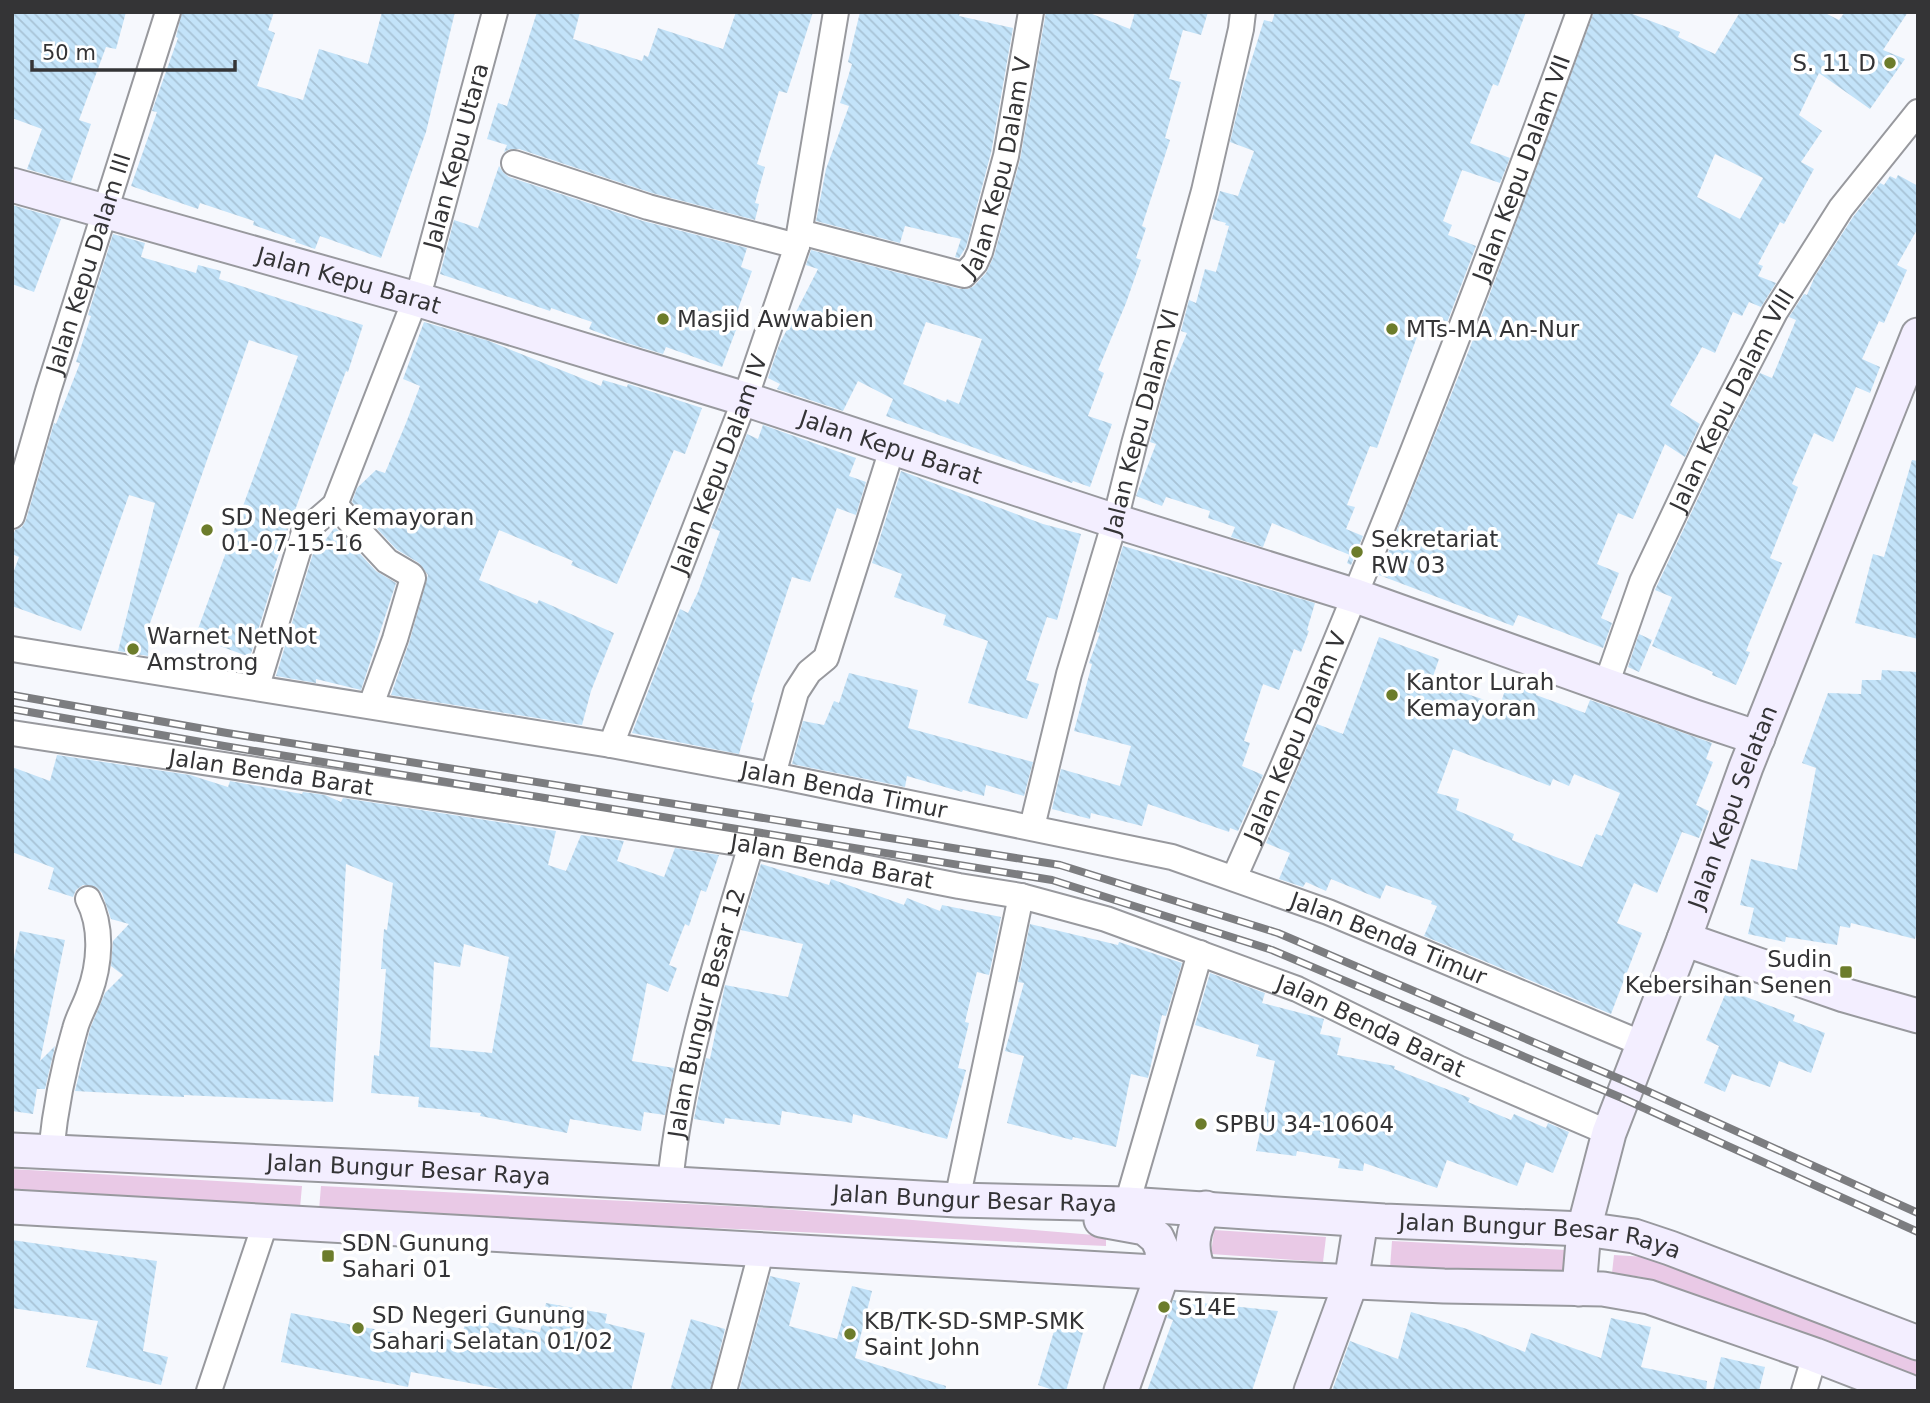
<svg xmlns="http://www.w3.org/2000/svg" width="1930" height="1403" viewBox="0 0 1930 1403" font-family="'DejaVu Sans',sans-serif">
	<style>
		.green { fill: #e9c9e6 }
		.building { fill: url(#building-back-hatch); fill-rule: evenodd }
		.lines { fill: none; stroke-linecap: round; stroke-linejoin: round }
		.street-casing { stroke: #98999e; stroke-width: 28 }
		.secondary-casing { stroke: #98999e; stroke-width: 37 }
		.street { stroke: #fff; stroke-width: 24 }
		.secondary { stroke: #f3eeff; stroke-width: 33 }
		.rail-casing { stroke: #7c7d80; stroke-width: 8 }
		.rail { stroke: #fff; stroke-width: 5; stroke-dasharray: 16; stroke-linecap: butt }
		.poi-dot { fill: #6c7c2b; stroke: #fff; stroke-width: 2.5 }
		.labels { text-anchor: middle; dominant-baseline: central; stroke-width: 7; stroke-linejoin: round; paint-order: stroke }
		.poi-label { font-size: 23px; fill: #343436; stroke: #fff; text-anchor: start }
		.street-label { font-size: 23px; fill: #343436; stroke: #fff }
	</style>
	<defs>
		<pattern id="building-back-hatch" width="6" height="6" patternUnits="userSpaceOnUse" patternTransform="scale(1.75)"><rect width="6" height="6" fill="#c3e3f9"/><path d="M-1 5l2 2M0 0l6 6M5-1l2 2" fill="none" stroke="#a8c3d6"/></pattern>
	</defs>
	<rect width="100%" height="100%" fill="#f6f8fd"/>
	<g class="green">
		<path d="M12 1169 302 1186 300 1208 12 1192Z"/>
		<path d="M321 1186 769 1208 1106 1236V1246L319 1210Z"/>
		<path d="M1214 1230 1326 1237 1323 1262 1211 1254Z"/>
		<path d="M1392 1241 1566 1250 1567 1275 1390 1268Z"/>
		<path d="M1614 1255 1647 1257 1818 1318 1918 1358V1381L1812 1339 1642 1277 1612 1273Z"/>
	</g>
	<g class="building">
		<path d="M12 12H126L116 49 106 47 79 120 91 124 71 182 27 169 42 129 12 118Z"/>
		<path d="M182 12H274L268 30 275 33 257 86 303 100 319 49 368 64 382 12H455L426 132 381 258 320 236 315 249 295 242 296 240 253 225 254 221 200 203 198 209 131 186 157 112 152 111 178 38 176 37Z"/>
		<path d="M537 12H580L573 39 642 61 644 55 648 57 658 28 723 49 736 12H813L787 93 779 91 757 164 765 167 755 203 759 204 755 220 652 193 519 149H510L504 152 507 145 487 139 498 103 507 106Z"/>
		<path d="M860 12H960L959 16 1013 28 991 153 966 247 959 258 955 257 961 239 905 226 900 243 816 221 826 169 849 106 840 103 852 64 848 62Z"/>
		<path d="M1046 12H1087L1130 29 1135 12H1208L1201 35 1183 30 1169 79 1181 82 1165 138 1170 140 1142 226 1146 228 1136 258 1141 260 1126 303 1098 370 1104 373 1088 416 1112 424 1090 487 1073 481 1072 483 886 416 893 399 858 381 843 411 777 389 780 384 768 378 779 345 818 269 806 265 811 250 960 289H968L974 286 986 273 994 256 1020 160ZM926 322 982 339 959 404 947 399 946 402 903 384Z"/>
		<path d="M1275 12H1526L1498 86 1493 84 1470 143 1510 158 1500 183 1462 170 1443 221 1452 225 1448 235 1476 246 1445 328 1423 320 1377 448 1370 446 1347 505 1355 507 1346 529 1363 536 1351 565 1347 563 1350 555 1272 523 1263 547 1231 537 1235 527 1208 518 1210 511 1166 497 1162 506 1136 496 1156 444 1150 442 1166 383 1187 333 1181 331 1189 300 1196 303 1205 269 1216 272 1229 226 1225 225 1226 223 1212 219 1220 191 1238 196 1254 151 1230 142 1244 84 1264 20 1272 22Z"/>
		<path d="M1594 12H1627L1680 32 1678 37 1715 54 1740 12H1823L1839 20 1845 12H1908L1883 50 1905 59 1870 109 1819 73 1799 115 1822 131 1801 162 1814 169 1784 224 1780 222 1758 264 1763 266 1758 276 1776 283 1761 307 1749 302 1742 316 1733 312 1715 353 1702 347 1670 405 1700 424 1685 457 1665 444 1633 519 1618 513 1597 564 1619 573 1601 618 1612 623 1603 648 1518 615 1513 626 1379 575 1471 345ZM1715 154 1763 178 1740 219 1697 197Z"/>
		<path d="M499 166 503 172 509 177 643 221 747 248 741 267 752 271 737 312 742 314 722 367 666 347 663 354 627 343 589 329 592 322 551 308 550 311 440 274 454 220 478 228Z"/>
		<path d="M1898 175 1918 186V228L1897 265 1907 270 1884 323 1879 321 1862 359 1880 367 1870 393 1856 387 1833 442 1814 433 1792 484 1798 487 1770 558 1782 563 1746 651 1750 652 1736 685 1712 675 1713 672 1652 646 1672 597 1655 590 1726 439 1760 373 1772 378 1796 320 1789 317 1804 294 1807 295 1815 276 1853 217 1880 183 1884 185 1890 176 1896 179Z"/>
		<path d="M12 205 61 219 34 292 12 284Z"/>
		<path d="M113 234 145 243 141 257 196 273 198 265 221 271 219 279 363 325 348 372 346 371 272 573 277 568 250 657 195 637 298 356 249 340 149 626 148 656 118 651 155 503 129 495 81 631 12 606V576L19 557 12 554V539L15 530 22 527 26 520 54 423 56 424 80 363 76 362 91 316 88 315Z"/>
		<path d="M424 322 489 341 601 386 603 380 627 387 628 384 702 408 685 454 674 450 617 584 571 565 573 561 499 530 479 580 537 604 539 600 614 633 591 691 582 725 391 695 409 643 428 575 419 563 396 549 352 502 357 488 376 470 385 473 406 423 420 386 403 379Z"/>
		<path d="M763 425 856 458 849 476 866 482 856 515 837 508 810 582 792 577 751 702 754 703 739 754 632 733 680 609 688 613 698 592 720 531 711 528 747 434 758 439Z"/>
		<path d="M1912 460 1918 461V639L1855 623 1873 554 1884 557Z"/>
		<path d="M901 471 1043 524 1081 534 1057 620 1047 617 1026 680 1039 684 1027 719 968 703 988 641 943 625 946 615 894 597 902 574 872 563Z"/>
		<path d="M335 527 376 571 396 583 361 690 316 679V683L276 676 317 540 324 542Z"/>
		<path d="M1123 546 1315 603 1307 630 1309 631 1301 652 1294 649 1279 690 1263 684 1244 741 1250 743 1242 766 1263 775 1238 831 1230 828 1229 832 1148 804 1142 826 1091 813 1090 819 1052 809 1061 769 1120 786 1131 746 1074 731 1092 664 1089 663 1100 633 1097 632Z"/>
		<path d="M1639 634 1652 640 1639 672 1628 667Z"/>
		<path d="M1379 637 1439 659 1431 682 1500 705 1508 682 1537 691 1536 695 1585 713 1590 700 1712 743 1706 759 1713 762 1696 805 1709 811 1699 838 1682 832 1657 893 1634 883 1617 923 1642 933 1611 1014 1424 936 1437 906 1431 904 1432 901 1386 885 1380 899 1331 879 1326 891 1306 882 1303 887 1279 879 1290 853 1266 843 1317 724 1343 734ZM1453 749 1550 786 1553 779 1569 786 1574 774 1620 793 1602 836 1596 834 1582 867 1512 840 1514 834 1456 810 1459 799 1437 793Z"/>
		<path d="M1882 670 1918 672V927L1915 939 1851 923 1850 928 1840 926 1837 945 1786 937 1785 942 1748 934 1754 908 1740 905 1751 859 1797 870 1816 768 1802 763 1828 693 1861 694 1862 680H1881Z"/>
		<path d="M849 673 918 690 908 728 1033 762 1024 796 986 785 984 796 963 790 962 792 907 776 905 787 792 764 803 721 824 725 834 701 839 703Z"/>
		<path d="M57 755 190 775 228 787 230 781 302 794 303 792 325 795 341 802 343 798 556 831 548 865 566 871 581 835 624 841 617 861 664 877 675 848 719 855 706 892 701 890 689 926 685 924 669 965 677 968 668 992 647 983 632 1061 674 1068 665 1115 644 1112 641 1131 570 1119 567 1133 480 1116 481 1113 418 1107 419 1097 371 1093 374 1055 379 1056 386 969H381L384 929 387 930 393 883 346 864 333 1102 184 1095V1097L75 1091 90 1029 105 993 123 975 111 966 113 941 129 924 111 919 102 893 96 887 83 885 76 890 73 897 48 889 54 868 12 852V767L50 781ZM464 944 509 957 492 1053 430 1047 434 962 460 967Z"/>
		<path d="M761 864 829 885 831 879 904 905 907 898 940 911 942 905 1001 917 989 975 977 972 965 1022 969 1023 958 1068 966 1070 947 1139 853 1114 852 1123 782 1111 780 1125 725 1118 724 1124 694 1119 706 1058 710 1059 725 985 788 997 803 944 741 930Z"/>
		<path d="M1030 924 1118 945 1119 942 1182 963 1166 1016 1162 1015 1148 1078 1131 1074 1116 1147 1073 1137 1072 1140 1007 1123 1024 1056 1005 1051 1024 983 1018 982Z"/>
		<path d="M20 931 65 940 40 1061 55 1046 45 1089H37L33 1114 12 1111V966Z"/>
		<path d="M1210 973 1265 993 1262 1003 1324 1019 1320 1034 1341 1038 1337 1055 1395 1066 1394 1069 1470 1098 1468 1102 1511 1120 1514 1114 1546 1128 1548 1123 1569 1132 1553 1173 1526 1162 1517 1186 1447 1160 1437 1188 1364 1163 1363 1171 1338 1168 1340 1159 1297 1151 1296 1156 1256 1151 1275 1061 1256 1056 1259 1045 1195 1025Z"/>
		<path d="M1727 990 1795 1015 1793 1021 1825 1033 1811 1073 1779 1061 1770 1087 1732 1074 1725 1092 1704 1083 1719 1046 1706 1040Z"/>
		<path d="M12 1240 157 1261 143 1351 168 1357 161 1385 86 1367 98 1321 12 1308Z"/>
		<path d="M770 1276 800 1283 789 1326 837 1339 852 1286 872 1291 855 1358 946 1386 945 1391H739Z"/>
		<path d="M1173 1300 1278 1311 1252 1391H1147L1173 1320 1167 1318Z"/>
		<path d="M546 1303 607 1314 605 1323 645 1333 631 1391H511L411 1372 408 1387 281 1362 291 1313 446 1343V1339L461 1342 466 1318 540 1332Z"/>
		<path d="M1411 1312 1467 1329 1525 1352 1531 1333 1601 1358 1611 1318 1651 1327 1641 1367 1707 1381 1706 1391H1332L1350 1341 1398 1359Z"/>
		<path d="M691 1319 725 1329 710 1391H670Z"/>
		<path d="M1057 1321 1084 1329 1066 1391H1056L1038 1385Z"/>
		<path d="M1721 1357 1765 1367 1759 1391H1713Z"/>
	</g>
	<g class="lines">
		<defs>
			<g id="street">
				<path d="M514 163 648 207 797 246"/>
				<path id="s1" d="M800 232 964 275 975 263 980 252 1006 156 1031 12"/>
				<path d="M335 505 387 561 411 575 413 578 395 639 371 705"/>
				<path id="s2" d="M12 516 48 391 168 12"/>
				<path id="s3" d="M12 649 611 745 773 775 1172 857 1328 912 1643 1044"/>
				<path id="s4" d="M1606 685 1642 582 1713 432 1775 312 1841 208 1918 112"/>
				<path id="s5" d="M257 686 304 532 335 505 422 282 495 12"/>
				<path id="s6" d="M12 733 751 845 959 886 1021 896 1106 919 1297 989 1458 1068 1609 1133"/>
				<path id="s7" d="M611 745 745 399 797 246 836 12"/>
				<path d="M773 775 796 692 809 672 826 658 892 449"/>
				<path id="s8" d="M1032 827 1069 674 1115 521 1134 444 1204 191 1241 29 1243 12"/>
				<path id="s9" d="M1234 878C1361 594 1473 304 1579 12"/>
				<path d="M51 1152C55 1111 63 1069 75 1029 78 1017 85 1006 89 994 100 965 103 927 88 899"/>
				<path id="s10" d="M670 1184C681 1068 718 956 751 845"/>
				<path d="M957 1200 1021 896"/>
				<path d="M1127 1204 1200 953"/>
				<path d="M209 1391 266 1221"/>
				<path d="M724 1391 762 1249"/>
				<path d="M1804 1391 1815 1355"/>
			</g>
			<g id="secondary">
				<path id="s11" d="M12 185 416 299 745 399 1115 521 1356 596 1695 717 1758 738"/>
				<path d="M1684 939 1844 995 1918 1016"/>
				<path id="s12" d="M12 1150 394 1168 957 1200 1127 1204 1384 1221 1584 1229 1634 1236 1670 1248 1918 1343"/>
				<path d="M12 1207 1207 1275 1444 1286 1603 1289 1649 1297 1815 1355 1908 1391"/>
				<path d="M1101 1220 1145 1228 1157 1238 1162 1249 1163 1272 1121 1391"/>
				<path d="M1200 1274C1189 1250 1191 1230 1206 1208"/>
				<path id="s13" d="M1579 1289 1584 1229 1609 1133 1684 939 1746 767 1918 335"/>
				<path d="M1311 1391 1351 1282 1361 1220"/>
			</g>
		</defs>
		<use href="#street" class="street-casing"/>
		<use href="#secondary" class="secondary-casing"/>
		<use href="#street" class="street"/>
		<use href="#secondary" class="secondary"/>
		<defs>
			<g id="rail">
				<path d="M12 695 227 733 1060 865 1278 933 1627 1082 1918 1213"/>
				<path d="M12 709 224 746 1052 880 1272 950 1622 1098 1918 1232"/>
			</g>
		</defs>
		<use href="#rail" class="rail-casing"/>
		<use href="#rail" class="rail"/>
	</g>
	<g class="poi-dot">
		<circle cx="1890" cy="63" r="7"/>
		<circle cx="663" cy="319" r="7"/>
		<circle cx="1392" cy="329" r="7"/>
		<circle cx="207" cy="530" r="7"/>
		<circle cx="1357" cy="552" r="7"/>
		<circle cx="133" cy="649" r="7"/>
		<circle cx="1392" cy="695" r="7"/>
		<rect x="1839" y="965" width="14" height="14" rx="3.5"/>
		<circle cx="1201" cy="1124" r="7"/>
		<rect x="321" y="1249" width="14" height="14" rx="3.5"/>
		<circle cx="1164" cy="1307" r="7"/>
		<circle cx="358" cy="1328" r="7"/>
		<circle cx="850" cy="1334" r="7"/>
	</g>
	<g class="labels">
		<g class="poi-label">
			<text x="1876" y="63" text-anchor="end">S. 11 D</text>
			<text x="677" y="319">Masjid Awwabien</text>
			<text x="1406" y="329">MTs-MA An-Nur</text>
			<text x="221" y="517">SD Negeri Kemayoran<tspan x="221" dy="26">01-07-15-16</tspan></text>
			<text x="1371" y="539">Sekretariat<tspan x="1371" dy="26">RW 03</tspan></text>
			<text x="147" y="636">Warnet NetNot<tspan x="147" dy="26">Amstrong</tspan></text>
			<text x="1406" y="682">Kantor Lurah<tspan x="1406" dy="26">Kemayoran</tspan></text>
			<text x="1832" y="959" text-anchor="end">Sudin<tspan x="1832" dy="26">Kebersihan Senen</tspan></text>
			<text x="1215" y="1124">SPBU 34-10604</text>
			<text x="342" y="1243">SDN Gunung<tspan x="342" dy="26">Sahari 01</tspan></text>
			<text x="1178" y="1307">S14E</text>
			<text x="372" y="1315">SD Negeri Gunung<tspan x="372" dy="26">Sahari Selatan 01/02</tspan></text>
			<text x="864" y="1321">KB/TK-SD-SMP-SMK<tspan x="864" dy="26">Saint John</tspan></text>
		</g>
		<g class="street-label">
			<text stroke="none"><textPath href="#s5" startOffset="572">Jalan Kepu Utara</textPath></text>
			<text stroke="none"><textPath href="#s1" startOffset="285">Jalan Kepu Dalam V</textPath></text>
			<text stroke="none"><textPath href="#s9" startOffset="766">Jalan Kepu Dalam VII</textPath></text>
			<text stroke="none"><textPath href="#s2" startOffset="264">Jalan Kepu Dalam III</textPath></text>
			<text stroke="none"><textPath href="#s11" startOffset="350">Jalan Kepu Barat</textPath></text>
			<text stroke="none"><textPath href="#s4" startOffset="312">Jalan Kepu Dalam VIII</textPath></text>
			<text stroke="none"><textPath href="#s8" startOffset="420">Jalan Kepu Dalam VI</textPath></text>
			<text stroke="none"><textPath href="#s11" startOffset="917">Jalan Kepu Barat</textPath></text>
			<text stroke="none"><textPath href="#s7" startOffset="301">Jalan Kepu Dalam IV</textPath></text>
			<text stroke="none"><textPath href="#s9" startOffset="154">Jalan Kepu Dalam V</textPath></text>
			<text stroke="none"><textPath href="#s6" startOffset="262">Jalan Benda Barat</textPath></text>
			<text stroke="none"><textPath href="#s3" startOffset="844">Jalan Benda Timur</textPath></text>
			<text stroke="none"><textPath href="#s13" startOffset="508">Jalan Kepu Selatan</textPath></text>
			<text stroke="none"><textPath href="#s6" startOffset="830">Jalan Benda Barat</textPath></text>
			<text stroke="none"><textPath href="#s3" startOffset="1410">Jalan Benda Timur</textPath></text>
			<text stroke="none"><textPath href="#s10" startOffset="175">Jalan Bungur Besar 12</textPath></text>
			<text stroke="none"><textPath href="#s6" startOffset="1396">Jalan Benda Barat</textPath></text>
			<text stroke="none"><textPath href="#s12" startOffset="397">Jalan Bungur Besar Raya</textPath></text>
			<text stroke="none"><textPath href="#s12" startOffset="964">Jalan Bungur Besar Raya</textPath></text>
			<text stroke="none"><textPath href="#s12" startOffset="1531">Jalan Bungur Besar Raya</textPath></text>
		</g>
	</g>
	<rect width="1930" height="1403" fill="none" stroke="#343436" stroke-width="28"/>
	<path d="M32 60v10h203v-10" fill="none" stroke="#343436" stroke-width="3.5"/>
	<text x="42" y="60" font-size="21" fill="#343436" stroke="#ffffff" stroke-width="5" paint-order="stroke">50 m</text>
</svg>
